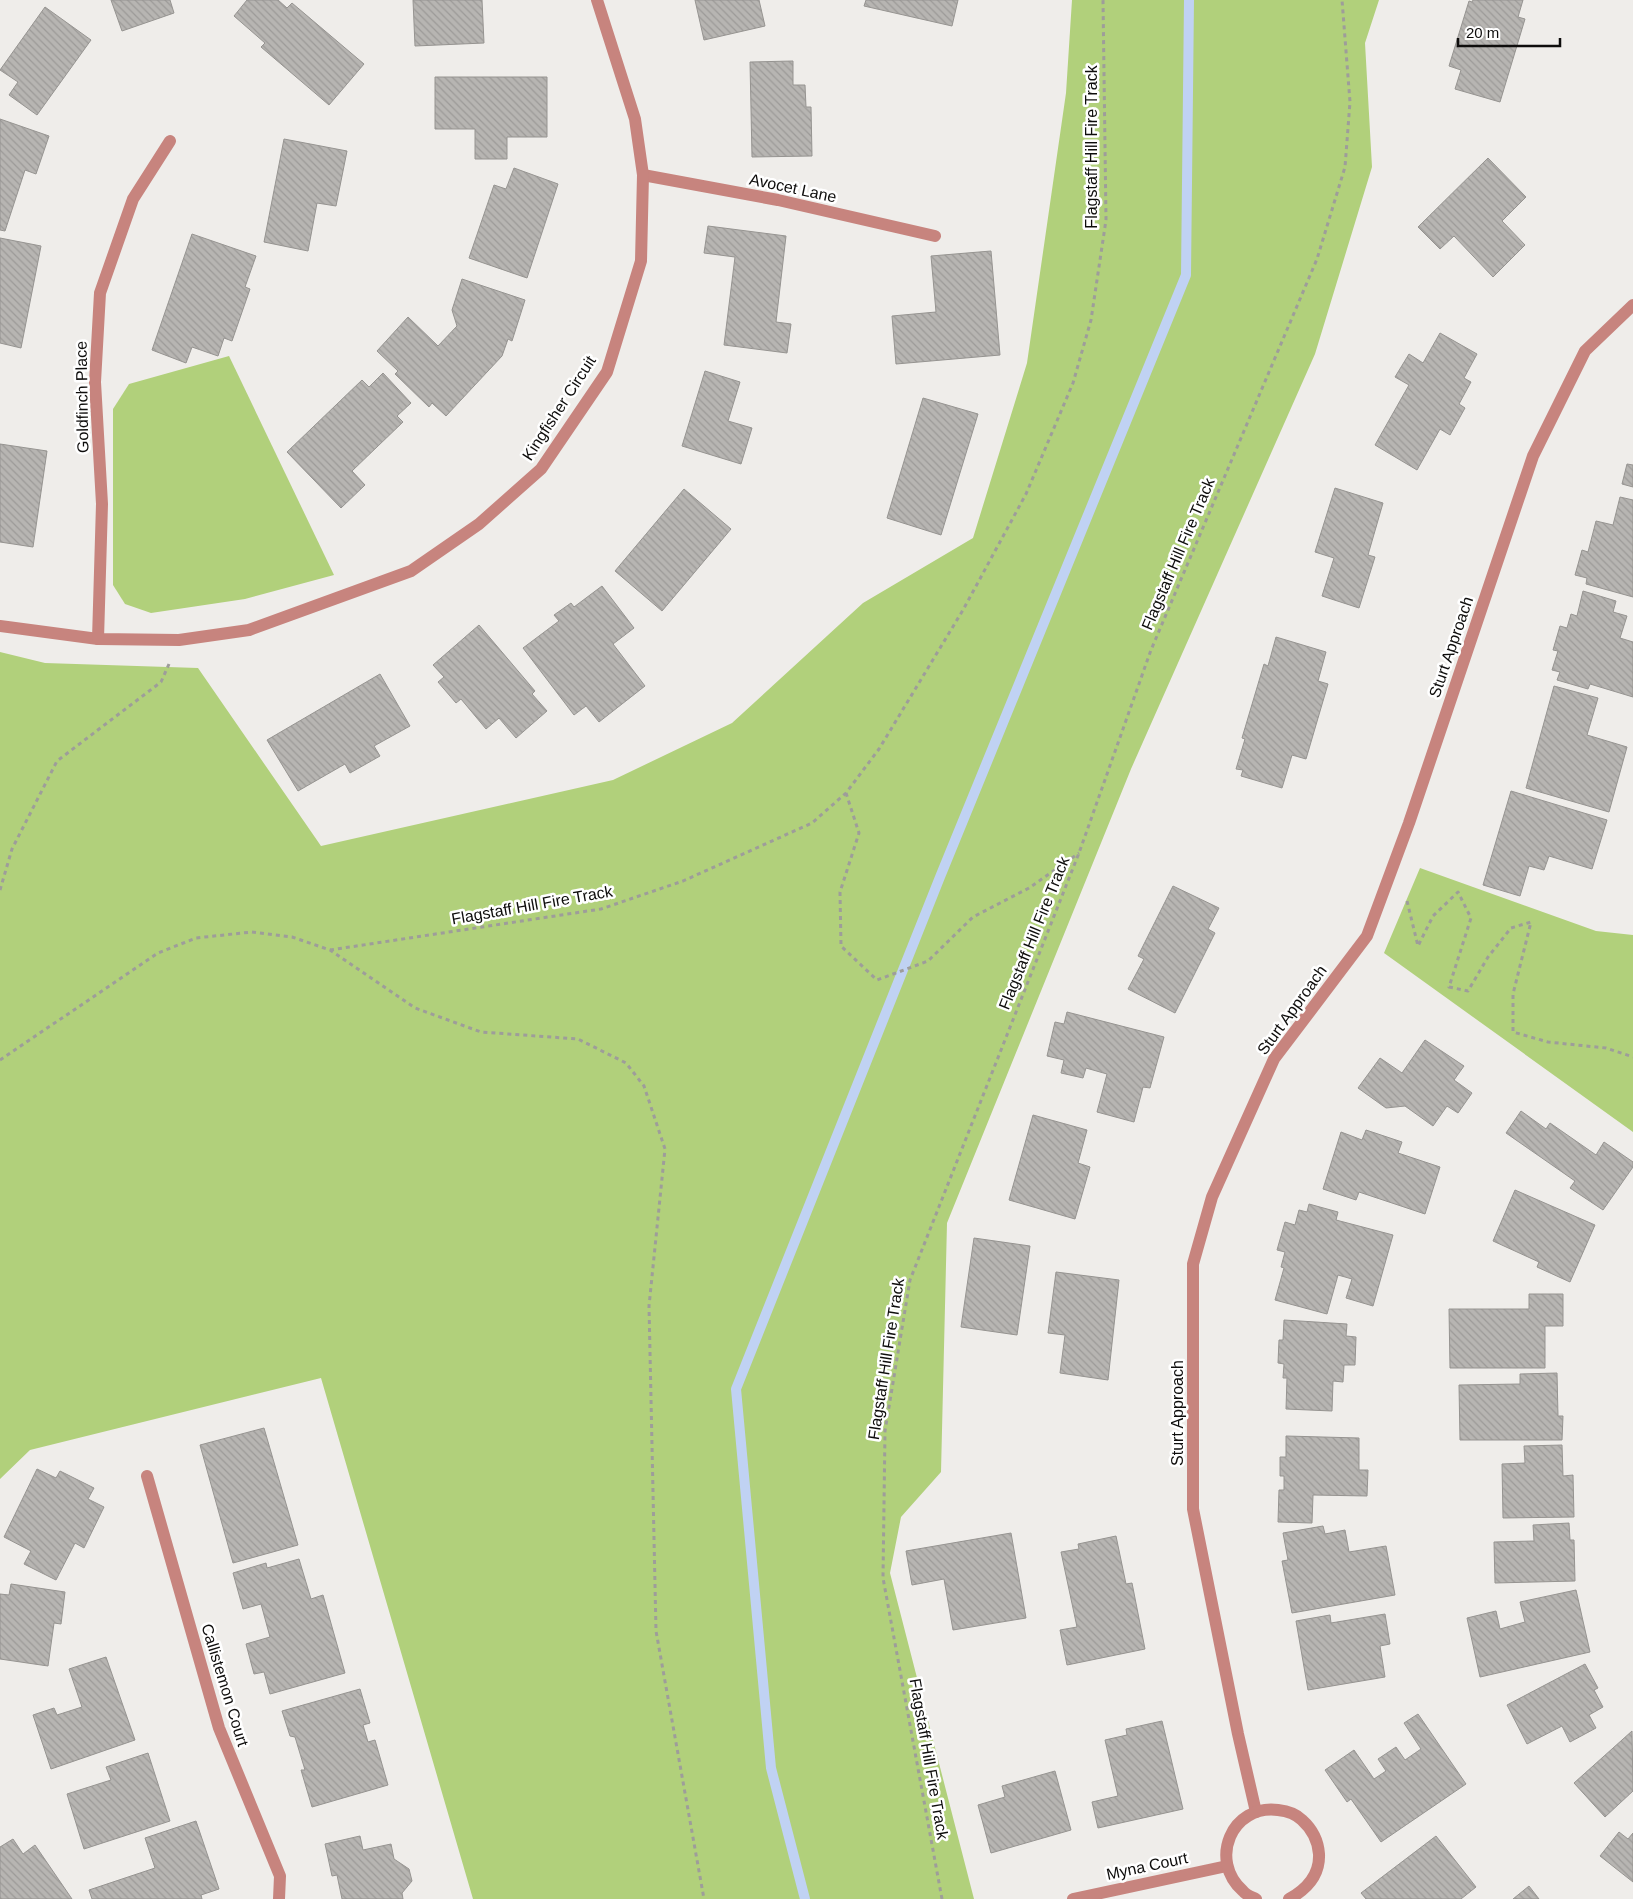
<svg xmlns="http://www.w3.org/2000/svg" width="1633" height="1899" viewBox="0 0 1633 1899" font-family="Arial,sans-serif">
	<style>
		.green { fill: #b1d07b }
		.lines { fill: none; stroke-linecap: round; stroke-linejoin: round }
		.stream { stroke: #c0d2f3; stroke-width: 10 }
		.building { fill: url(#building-back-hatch); stroke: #969491 }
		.path { stroke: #9e9d9a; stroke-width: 3; stroke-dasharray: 4 4; stroke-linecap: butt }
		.minor { stroke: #c7847e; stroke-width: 12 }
		.labels { text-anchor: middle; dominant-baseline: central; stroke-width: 5; stroke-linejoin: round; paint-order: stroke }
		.street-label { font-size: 16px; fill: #0e0d0c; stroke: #fff }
	</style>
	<defs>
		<pattern id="building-back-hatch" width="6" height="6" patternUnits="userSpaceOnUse" patternTransform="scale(1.25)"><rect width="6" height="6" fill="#b7b5b2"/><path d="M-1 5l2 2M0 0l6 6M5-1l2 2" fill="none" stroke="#9c9a98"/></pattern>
	</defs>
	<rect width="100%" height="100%" fill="#efedea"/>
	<g class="green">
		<path d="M1072 0H1379L1365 43 1372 167 1315 354 1131 769 947 1223 941 1472 901 1517 890 1573 974 1899H473L321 1378 30 1450 0 1479V652L45 663 198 668 321 846 613 780 732 723 863 603 973 538 1027 363 1066 93Z"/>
		<path d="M229 356 334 575 245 599 151 613 125 604 113 585V409L129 384Z"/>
		<path d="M1420 868 1596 931 1633 935V1132L1384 953Z"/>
	</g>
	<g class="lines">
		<path class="stream" d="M805 1899 771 1768 736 1389 940 877 1186 275 1189 0"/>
	</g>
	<g class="building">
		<path d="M111 0H170L174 13 122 31Z"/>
		<path d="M247 0H278L287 8 292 3 364 64 329 105 261 47 265 43 234 16Z"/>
		<path d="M413 0H482L484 43 415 46Z"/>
		<path d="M695 0H759L765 26 704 40Z"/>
		<path d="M866 0H958L952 26 864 6Z"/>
		<path d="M1473 0H1523L1518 17 1525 19 1500 102 1455 89 1461 70 1449 66 1469 1 1472 2Z"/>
		<path d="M45 7 91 40 37 115 9 95 18 82 0 70Z"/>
		<path d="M793 61V85H805L806 107H811L812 156 752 157 750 62Z"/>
		<path d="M435 77H547V137H507V159H475V129H435Z"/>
		<path d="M0 119 49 136 36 174 25 170 5 231 0 230Z"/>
		<path d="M284 139 347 151 336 206 317 203 308 251 264 242Z"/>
		<path d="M1488 158 1526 197 1502 221 1525 245 1493 277 1454 236 1440 249 1418 227Z"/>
		<path d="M514 168 558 184 527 278 469 258 494 185 506 189Z"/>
		<path d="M708 226 786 236 776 322 791 324 787 353 724 345 735 257 704 253Z"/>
		<path d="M192 234 256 256 245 287 250 289 232 341 224 338 218 356 192 347 186 363 152 350Z"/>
		<path d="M0 238 41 246 21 348 0 343Z"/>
		<path d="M991 251 1000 355 896 364 892 316 936 312 931 256Z"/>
		<path d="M462 279 525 300 512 341 508 339 502 356 446 416 432 403 429 407 395 374 398 371 377 351 408 317 438 346 457 326 452 310Z"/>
		<path d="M1440 333 1477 354 1464 378 1471 382 1459 404 1465 408 1450 435 1440 429 1417 470 1375 445 1409 385 1395 377 1409 354 1423 363Z"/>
		<path d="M705 371 740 382 728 421 752 428 741 464 682 446Z"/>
		<path d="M383 373 411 403 397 416 403 422 352 471 365 485 341 508 287 452 362 380 369 387Z"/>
		<path d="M923 398 978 414 941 535 887 518Z"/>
		<path d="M0 444 47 451 33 547 0 542Z"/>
		<path d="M1627 464 1633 465V487L1622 484Z"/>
		<path d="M1335 488 1383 503 1368 555 1375 557 1359 608 1322 596 1334 558 1315 552Z"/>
		<path d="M684 489 731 529 662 611 615 571Z"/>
		<path d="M1620 497 1633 500V597L1586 584 1587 578 1575 575 1582 550 1588 552 1596 521 1613 525Z"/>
		<path d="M602 586 634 628 613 644 645 686 599 722 586 706 574 715 523 648 559 621 554 615 571 603 574 607Z"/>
		<path d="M1583 591 1616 601 1613 612 1627 616 1620 638 1633 642V697L1590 684 1588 689 1557 680 1560 672 1552 670 1558 651 1553 650 1560 626 1567 628 1571 614 1577 616Z"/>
		<path d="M479 625 535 691 532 694 547 711 516 738 499 718 486 729 461 699 456 703 438 682 444 677 433 665Z"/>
		<path d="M1276 637 1326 652 1318 681 1328 684 1306 759 1292 755 1282 788 1241 776 1243 770 1236 769 1245 739 1242 738 1264 664 1268 666Z"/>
		<path d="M380 674 410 726 374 746 380 756 350 773 345 764 298 791 267 740Z"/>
		<path d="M1554 686 1598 698 1587 735 1627 747 1609 812 1526 788Z"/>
		<path d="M1511 791 1607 820 1592 869 1549 856 1544 870 1529 866 1520 896 1483 885Z"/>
		<path d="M1173 886 1219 908 1208 929 1215 933 1175 1013 1128 989 1144 959 1138 956Z"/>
		<path d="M1067 1012 1164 1037 1150 1088 1143 1087 1134 1122 1097 1112 1107 1074 1086 1068 1083 1078 1061 1073 1064 1060 1047 1056 1055 1022 1064 1024Z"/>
		<path d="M1425 1040 1464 1066 1454 1080 1472 1093 1458 1113 1447 1106 1433 1126 1405 1106 1386 1108 1358 1088 1380 1058 1402 1073Z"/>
		<path d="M1521 1111 1546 1129 1550 1123 1596 1155 1604 1142 1633 1162V1167L1603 1210 1570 1188 1575 1181 1506 1133Z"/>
		<path d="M1033 1115 1087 1130 1078 1163 1090 1167 1075 1219 1009 1200Z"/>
		<path d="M1366 1130 1402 1142 1398 1153 1440 1167 1425 1214 1359 1192 1356 1200 1323 1189 1341 1132 1362 1140Z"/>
		<path d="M1515 1190 1595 1225 1570 1282 1537 1267 1539 1262 1493 1241Z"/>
		<path d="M1309 1204 1338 1212 1336 1220 1393 1235 1373 1306 1346 1298 1352 1279 1338 1275 1327 1314 1275 1300 1284 1268 1281 1267 1285 1252 1277 1250 1285 1222 1295 1225 1299 1210 1307 1212Z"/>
		<path d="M974 1238 1030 1246 1017 1335 961 1327Z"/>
		<path d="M1056 1272 1119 1280 1108 1380 1060 1373 1065 1335 1048 1333Z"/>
		<path d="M1529 1294H1563V1326H1545V1368H1450L1449 1309H1529Z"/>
		<path d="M1284 1320 1347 1324 1346 1336 1356 1337 1355 1365H1344L1343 1382 1333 1381 1332 1411 1286 1409 1287 1378H1283L1284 1364 1278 1363 1279 1340H1283Z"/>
		<path d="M1557 1373 1558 1416H1563L1562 1440H1460L1459 1385 1520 1384V1374Z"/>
		<path d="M264 1428 298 1545 233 1563 200 1445Z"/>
		<path d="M1286 1436 1359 1438V1470H1368L1367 1496 1313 1495 1312 1523 1278 1522 1279 1490H1284V1476H1280V1457H1286Z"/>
		<path d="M1562 1445 1563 1476 1573 1475 1574 1517 1503 1518 1502 1464 1525 1463 1524 1446Z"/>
		<path d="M37 1469 56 1478 60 1471 94 1488 88 1499 104 1507 84 1548 75 1543 56 1580 24 1564 31 1551 4 1537Z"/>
		<path d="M1569 1523 1570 1540H1574L1575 1581 1495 1583 1494 1542 1534 1541 1533 1525Z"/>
		<path d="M1323 1526 1325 1534 1345 1530 1349 1552 1386 1546 1395 1595 1292 1613 1282 1561 1288 1560 1283 1533Z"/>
		<path d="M1011 1533 1026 1618 953 1630 944 1579 912 1585 906 1551Z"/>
		<path d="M1116 1536 1126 1584 1132 1583 1145 1649 1067 1665 1060 1630 1077 1627 1061 1552 1079 1549 1078 1544Z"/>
		<path d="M299 1559 311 1599 323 1595 345 1673 270 1694 264 1672 254 1674 246 1644 270 1637 261 1604 243 1609 233 1573 266 1563 267 1568Z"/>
		<path d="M11 1584 65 1592 61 1624 54 1623 48 1666 0 1659V1594L9 1595Z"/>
		<path d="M1576 1590 1590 1652 1480 1677 1467 1618 1496 1611 1500 1629 1525 1622 1520 1602Z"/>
		<path d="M1385 1614 1390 1644 1380 1646 1385 1677 1308 1690 1296 1621 1330 1615 1331 1623Z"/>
		<path d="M106 1657 135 1740 51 1769 33 1715 54 1708 57 1715 82 1707 69 1669Z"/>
		<path d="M1585 1664 1598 1688 1594 1690 1603 1707 1589 1715 1596 1728 1570 1742 1562 1726 1527 1744 1507 1705Z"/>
		<path d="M360 1689 370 1723 363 1725 368 1742 375 1740 388 1785 312 1807 301 1770H305L295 1737 290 1736 282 1711Z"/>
		<path d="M1418 1714 1466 1784 1381 1842 1351 1799 1347 1802 1325 1770 1354 1750 1374 1779 1386 1771 1378 1759 1396 1747 1405 1760 1421 1749 1404 1723Z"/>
		<path d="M1162 1721 1183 1809 1098 1828 1092 1802 1118 1796 1105 1740 1127 1735 1126 1729Z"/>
		<path d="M1632 1731 1633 1791 1605 1817 1574 1783Z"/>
		<path d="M148 1753 170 1821 84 1849 67 1794 111 1780 106 1767Z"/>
		<path d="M1055 1771 1071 1830 991 1853 978 1805 1005 1797 1002 1786Z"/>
		<path d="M196 1821 219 1889 201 1895 202 1899H92L89 1890 155 1868 145 1838Z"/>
		<path d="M1619 1832 1628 1839 1633 1833V1882L1600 1856Z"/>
		<path d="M360 1836 363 1850 391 1844 394 1859 409 1869 412 1881 402 1893 403 1899H342L337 1875 332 1876 325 1844Z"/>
		<path d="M1436 1836 1476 1887 1461 1899H1366L1361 1893Z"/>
		<path d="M13 1839 23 1854 35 1845 72 1899H0V1847Z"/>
		<path d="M1529 1886 1539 1899H1513Z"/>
	</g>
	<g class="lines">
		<g class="path">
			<path d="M846 793 859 833 840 892 841 946 877 980 928 961 973 917 1029 888 1079 853"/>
			<path d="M0 890 12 849 57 761 161 682 169 664"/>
			<path d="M1407 901 1418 946 1433 916 1458 892 1471 918 1449 987 1468 991 1488 957 1511 928 1531 922 1513 994V1032L1548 1042 1606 1048 1633 1057"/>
			<path d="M330 950 601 909 683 881 812 823 846 793 879 749 963 610 1026 494 1073 383 1091 320 1106 220 1103 0"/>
			<path d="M0 1060 158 953 196 938 252 932 292 937 330 950 415 1008 481 1032 578 1039 626 1063 644 1086 665 1149 649 1306 656 1631 704 1899"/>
			<path d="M942 1899 883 1578 885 1431 910 1280 1079 853 1151 650 1317 259 1345 167 1350 102 1342 0"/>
		</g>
		<g class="minor">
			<path d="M643 175 778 200 935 236"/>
			<path d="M0 626 98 639 179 640 249 630 411 571 479 524 541 469 607 372 641 261 643 175 635 119 597 0"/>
			<path d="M98 639 102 504 95 382 100 293 133 199 170 141"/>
			<path d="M147 1476 219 1728 280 1876 279 1899"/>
			<path d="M1256 1812 1238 1734 1193 1509V1264L1212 1197 1274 1059 1367 936 1409 823 1533 456 1585 351 1633 305"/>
			<path d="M1073 1899 1227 1866"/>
			<path d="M1256 1899C1252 1897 1246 1895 1243 1891 1208 1860 1232 1804 1278 1810 1287 1811 1296 1814 1302 1820 1312 1829 1318 1840 1319 1854 1320 1875 1307 1889 1289 1899"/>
		</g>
	</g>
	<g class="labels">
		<g class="street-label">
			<text transform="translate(1091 147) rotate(-90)">Flagstaff Hill Fire Track</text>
			<text transform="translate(793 188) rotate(12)">Avocet Lane</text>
			<text transform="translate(82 397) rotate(-91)">Goldfinch Place</text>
			<text transform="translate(559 408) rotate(-57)">Kingfisher Circuit</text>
			<text transform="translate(1178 554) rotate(-67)">Flagstaff Hill Fire Track</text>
			<text transform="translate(1451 647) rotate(-71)">Sturt Approach</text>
			<text transform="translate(532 905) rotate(-10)">Flagstaff Hill Fire Track</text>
			<text transform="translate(1034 933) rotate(-68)">Flagstaff Hill Fire Track</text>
			<text transform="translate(1292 1010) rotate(-54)">Sturt Approach</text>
			<text transform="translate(886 1359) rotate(-81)">Flagstaff Hill Fire Track</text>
			<text transform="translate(1177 1413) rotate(-90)">Sturt Approach</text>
			<text transform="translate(225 1685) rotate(73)">Callistemon Court</text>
			<text transform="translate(929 1759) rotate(80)">Flagstaff Hill Fire Track</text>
			<text transform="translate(1147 1866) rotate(-12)">Myna Court</text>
		</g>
	</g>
	<path d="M1458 38v8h102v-8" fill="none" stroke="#0e0d0c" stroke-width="2.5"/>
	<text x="1466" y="38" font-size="15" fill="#0e0d0c" stroke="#ffffff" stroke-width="4" paint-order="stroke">20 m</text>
</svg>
